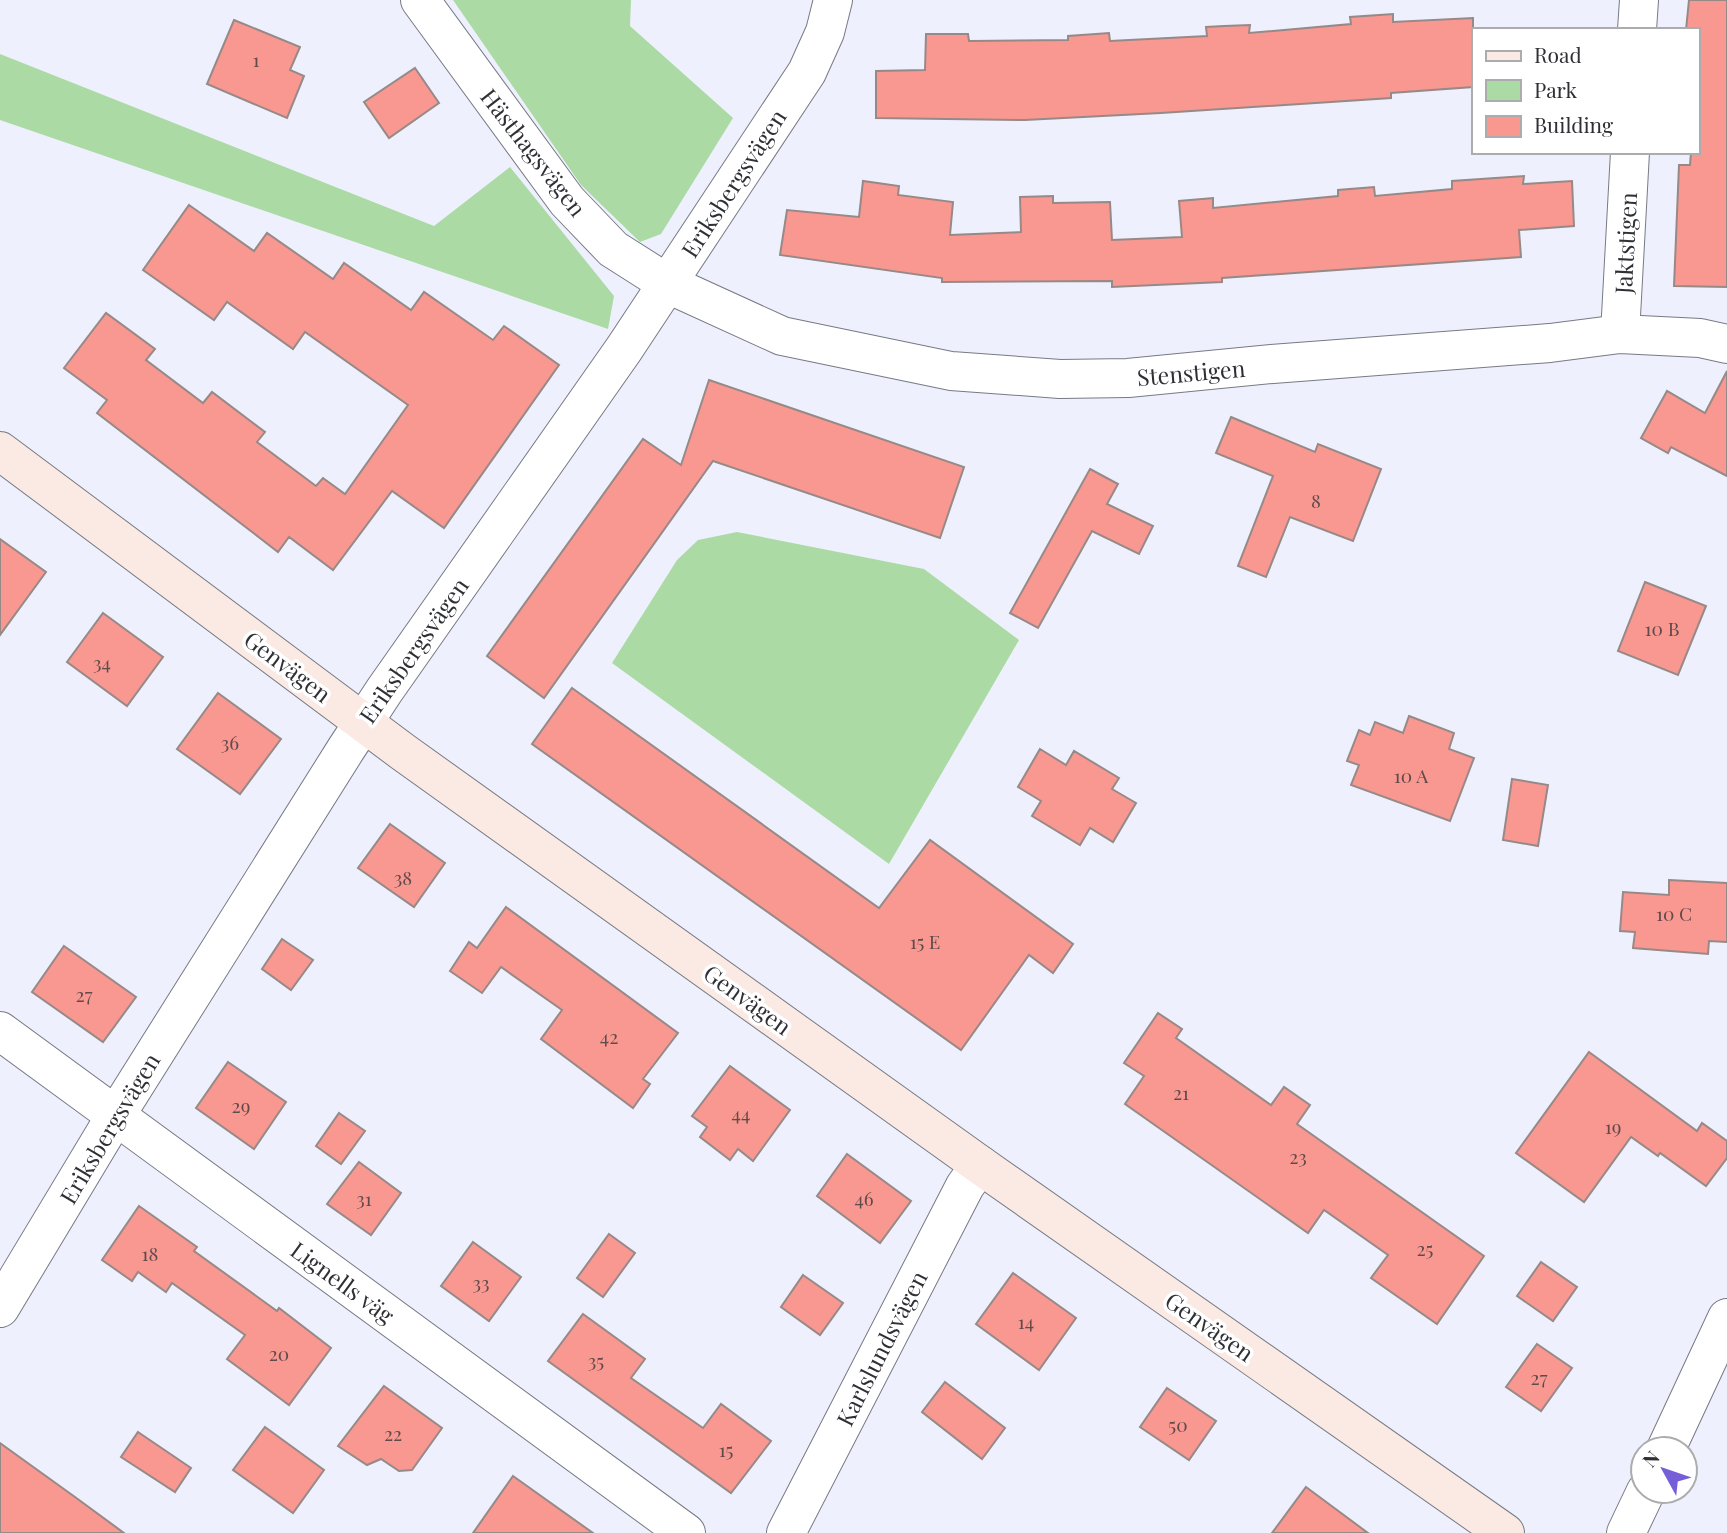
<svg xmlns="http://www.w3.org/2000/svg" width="1727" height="1533" viewBox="0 0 1727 1533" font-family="'Playfair Display',serif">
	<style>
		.green { fill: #abdaa4 }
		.building { fill: #f89890; stroke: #978988; stroke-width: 2 }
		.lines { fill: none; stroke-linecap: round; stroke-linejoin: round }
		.street-casing { stroke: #777a84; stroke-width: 40 }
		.secondary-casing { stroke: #777a84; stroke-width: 40 }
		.street { stroke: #fff; stroke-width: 38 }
		.secondary { stroke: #faeae3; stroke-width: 38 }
		.labels { text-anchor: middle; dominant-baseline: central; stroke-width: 7; stroke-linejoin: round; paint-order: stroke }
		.number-label { font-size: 19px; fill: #614a4c }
		.street-label { font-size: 23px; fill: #2f3035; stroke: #fff }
	</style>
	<rect width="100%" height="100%" fill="#eef1fd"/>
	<g class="green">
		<path d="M453 0H631L630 26 733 118 661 234 640 242 581 185Z"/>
		<path d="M0 54 434 226 510 167 614 296 608 329 0 120Z"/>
		<path d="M737 532 924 569 1019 640 889 864 612 663 677 560 698 540Z"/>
	</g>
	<g class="building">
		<path d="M1689 0H1727V287L1674 286 1679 165H1690L1691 152H1697V30H1686Z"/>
		<path d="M1393 14V22L1473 18V87L1391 93V98L1161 113 1025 120 876 118V71L925 70 926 34H968L969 41 1068 40V36L1109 33 1110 41 1207 36 1206 27 1224 26 1250 25 1249 33 1351 24 1350 17Z"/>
		<path d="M234 20 300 47 290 70 304 76 287 118 207 84Z"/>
		<path d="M415 68 439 103 389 138 364 102Z"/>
		<path d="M1524 176 1523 184 1572 181 1574 226 1519 230 1521 257 1222 278V282L1112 287V281L942 282V278L780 255 787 210 859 217 863 181 899 186 898 195 953 202 950 235 1021 232 1020 197 1053 196V203L1110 202 1112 240 1182 237 1179 201 1213 198V208L1338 196V190L1374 187 1375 196 1452 189V181Z"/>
		<path d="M189 205 254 251 267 233 333 279 344 263 411 310 424 292 493 340 504 326 559 365 444 528 392 491 333 570 289 537 278 552 97 413 107 400 64 368 106 313 155 349 146 360 203 403 212 392 265 432 257 442 316 486 323 478 345 494 408 405 305 332 293 349 227 302 214 320 143 270Z"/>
		<path d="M1727 371V476L1671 447 1668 453 1641 438 1667 391 1705 413Z"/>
		<path d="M709 380 964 467 940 538 713 461 544 698 487 656 643 439 681 465Z"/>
		<path d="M1231 417 1315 452 1318 444 1381 469 1353 541 1290 517 1266 577 1238 566 1273 476 1216 453Z"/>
		<path d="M1090 469 1118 484 1107 504 1153 526 1139 554 1092 531 1038 628 1010 613Z"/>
		<path d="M0 539 46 572 0 635Z"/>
		<path d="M1645 582 1706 606 1678 675 1618 651Z"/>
		<path d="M103 613 163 657 127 706 67 662Z"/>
		<path d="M572 688 879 908 930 840 1073 944 1053 973 1029 955 961 1050 532 744Z"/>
		<path d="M218 693 281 739 240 794 177 749Z"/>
		<path d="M1409 716 1454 733 1449 749 1474 758 1450 821 1351 785 1359 765 1347 761 1359 730 1370 735 1375 722 1403 733Z"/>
		<path d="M1040 749 1066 765 1074 751 1119 778 1112 789 1136 803 1113 842 1090 828 1080 845 1032 816 1041 801 1018 787Z"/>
		<path d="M1512 779 1548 785 1538 846 1503 840Z"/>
		<path d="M390 824 445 863 414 907 358 868Z"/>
		<path d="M1669 880 1727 883V942L1709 941 1708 954 1633 948 1635 932 1620 931 1623 892 1669 895Z"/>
		<path d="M506 907 678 1033 643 1079 650 1084 633 1108 541 1039 562 1010 501 967 482 993 450 971 469 942 477 948Z"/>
		<path d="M282 939 313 960 291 990 262 969Z"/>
		<path d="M64 946 136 997 103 1042 32 992Z"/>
		<path d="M1158 1013 1182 1029 1176 1038 1271 1105 1284 1087 1310 1105 1297 1124 1484 1256 1437 1324 1371 1278 1388 1255 1324 1210 1308 1233 1125 1104 1144 1076 1124 1063Z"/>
		<path d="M1589 1052 1697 1131 1702 1123 1727 1141V1158L1706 1186 1660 1153 1658 1156 1631 1137 1584 1202 1516 1153Z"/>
		<path d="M228 1062 286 1102 254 1149 196 1108Z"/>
		<path d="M730 1066 790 1110 753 1161 738 1149 730 1160 700 1137 707 1127 692 1116Z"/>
		<path d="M339 1113 365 1131 341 1164 316 1146Z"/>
		<path d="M847 1154 911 1201 880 1243 817 1196Z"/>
		<path d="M359 1162 401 1193 371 1235 327 1204Z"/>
		<path d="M139 1206 197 1247 194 1251 277 1311 279 1308 331 1348 289 1405 227 1359 245 1335 172 1283 166 1292 138 1272 132 1281 102 1260Z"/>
		<path d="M609 1234 635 1253 603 1297 577 1278Z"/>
		<path d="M473 1242 521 1277 489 1321 441 1286Z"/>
		<path d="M1541 1262 1577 1287 1553 1321 1517 1296Z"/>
		<path d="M1013 1273 1076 1318 1039 1370 976 1324Z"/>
		<path d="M803 1275 843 1303 820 1335 781 1307Z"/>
		<path d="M583 1314 645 1359 631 1378 703 1428 721 1404 771 1441 731 1493 548 1361Z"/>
		<path d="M1537 1344 1572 1368 1541 1411 1506 1387Z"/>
		<path d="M945 1382 1005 1428 982 1459 922 1412Z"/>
		<path d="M384 1386 442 1428 412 1470 399 1471 381 1459 367 1465 338 1446Z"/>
		<path d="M1167 1388 1216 1421 1189 1460 1140 1427Z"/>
		<path d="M265 1427 324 1470 293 1513 233 1470Z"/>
		<path d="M138 1432 191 1468 175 1492 121 1457Z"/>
		<path d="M0 1443 75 1497 124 1533H0Z"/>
		<path d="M513 1476 593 1533H473Z"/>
		<path d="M1306 1487 1368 1533H1272Z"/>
	</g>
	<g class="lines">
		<defs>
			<g id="street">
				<path d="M420 0 567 201 613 249 668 284 782 336 951 371 1060 379 1128 378 1272 364 1550 343 1620 334 1700 338 1727 344"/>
				<path d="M1637 30 1639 0"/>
				<path d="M1620 334 1630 152"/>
				<path d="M0 1031 686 1533"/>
				<path d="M0 1308 116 1115 346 749 384 691 624 349 807 72 825 32 833 0"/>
				<path d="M1666 1449 1727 1318"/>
				<path d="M786 1533 965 1186 980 1165"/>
				<path d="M1626 1533 1646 1491"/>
			</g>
			<path id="secondary" d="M0 451 403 752 980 1165 1505 1533"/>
		</defs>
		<use href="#street" class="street-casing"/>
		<use href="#secondary" class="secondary-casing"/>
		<use href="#street" class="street"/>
		<use href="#secondary" class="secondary"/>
	</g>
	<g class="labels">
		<g class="number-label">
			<text x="256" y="59">1</text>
			<text x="1316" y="500">8</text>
			<text x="1662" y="628">10 B</text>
			<text x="102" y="662">34</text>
			<text x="230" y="742">36</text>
			<text x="1411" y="775">10 A</text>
			<text x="403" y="877">38</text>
			<text x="1674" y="913">10 C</text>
			<text x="925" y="941">15 E</text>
			<text x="84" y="994">27</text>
			<text x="609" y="1036">42</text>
			<text x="1181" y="1092">21</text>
			<text x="241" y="1105">29</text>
			<text x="741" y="1113">44</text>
			<text x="1613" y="1126">19</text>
			<text x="1298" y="1156">23</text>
			<text x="364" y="1198">31</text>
			<text x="864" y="1198">46</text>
			<text x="1425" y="1248">25</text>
			<text x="150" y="1253">18</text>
			<text x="481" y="1282">33</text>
			<text x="1026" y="1321">14</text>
			<text x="279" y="1353">20</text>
			<text x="596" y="1360">35</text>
			<text x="1539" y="1377">27</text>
			<text x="1178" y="1424">50</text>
			<text x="393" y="1433">22</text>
			<text x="726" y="1449">15</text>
		</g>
		<g class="street-label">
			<text transform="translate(534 152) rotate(52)">Hästhagsvägen</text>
			<text transform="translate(733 183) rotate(-57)">Eriksbergsvägen</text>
			<text transform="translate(1625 243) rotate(-87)">Jaktstigen</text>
			<text transform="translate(1191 372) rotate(-5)">Stenstigen</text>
			<text transform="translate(413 650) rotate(-55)">Eriksbergsvägen</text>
			<text transform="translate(288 666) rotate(37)">Genvägen</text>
			<text transform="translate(748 999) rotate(36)">Genvägen</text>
			<text transform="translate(109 1128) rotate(-59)">Eriksbergsvägen</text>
			<text transform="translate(343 1282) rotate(36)">Lignells väg</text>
			<text transform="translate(1210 1326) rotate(35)">Genvägen</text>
			<text transform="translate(881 1348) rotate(-63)">Karlslundsvägen</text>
		</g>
	</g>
	<rect x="1472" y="28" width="228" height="126" fill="#ffffff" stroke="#acacae" stroke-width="2"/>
	<rect x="1486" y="51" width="35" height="10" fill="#faeae3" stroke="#acacae" stroke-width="2"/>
	<text x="1534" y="63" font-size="21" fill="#2f3035">Road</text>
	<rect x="1486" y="80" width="35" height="21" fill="#abdaa4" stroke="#acacae" stroke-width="2"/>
	<text x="1534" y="98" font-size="21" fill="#2f3035">Park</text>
	<rect x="1486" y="116" width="35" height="21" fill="#f89890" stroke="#acacae" stroke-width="2"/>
	<text x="1534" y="133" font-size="21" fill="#2f3035">Building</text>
	<g transform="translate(1664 1470) rotate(310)"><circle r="33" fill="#ffffff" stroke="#acacae" stroke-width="2"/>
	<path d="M0-5L12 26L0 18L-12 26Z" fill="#755ed8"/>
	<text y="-10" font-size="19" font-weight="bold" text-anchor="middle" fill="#2f3035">N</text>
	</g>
</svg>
